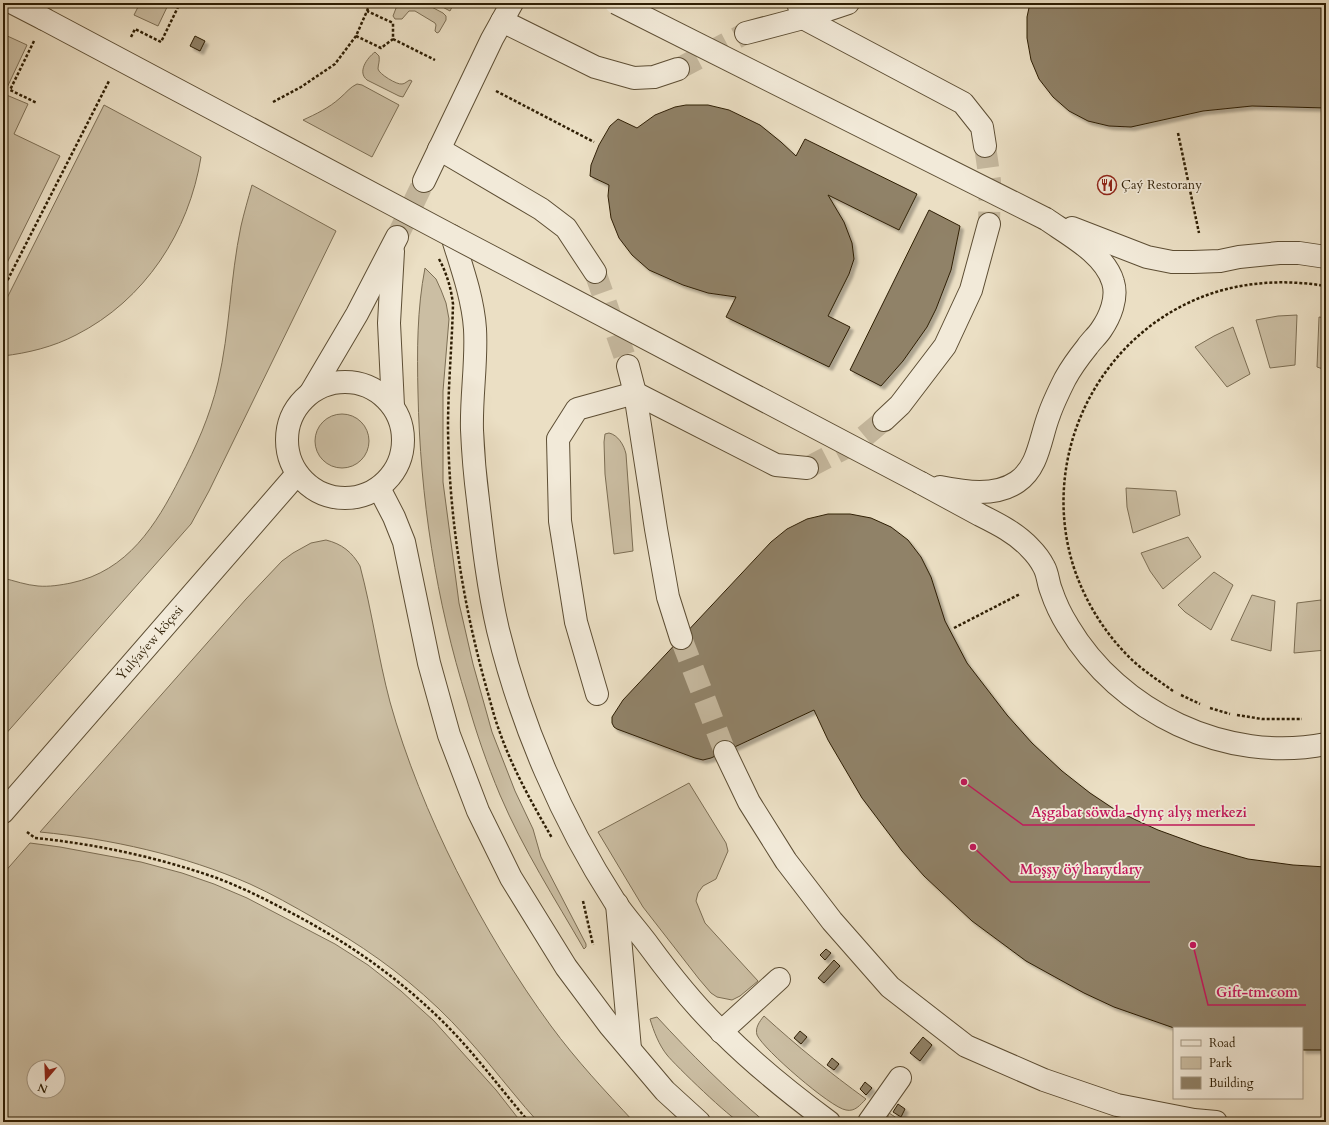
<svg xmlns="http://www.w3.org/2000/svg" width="1329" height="1125" viewBox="0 0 1329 1125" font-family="Cardo,serif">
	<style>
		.green { fill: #cbbea3; stroke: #7c6e54; fill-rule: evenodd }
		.building { fill: #908268; stroke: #2e1e04; filter: url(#shadow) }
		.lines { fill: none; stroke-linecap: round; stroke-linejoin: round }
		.minor-tunnel { stroke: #c5b89e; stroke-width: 22; stroke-dasharray: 22 11; stroke-linecap: butt }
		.minor-casing { stroke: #5d4e34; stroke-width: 24 }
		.path { stroke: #2e1e04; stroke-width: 2.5; stroke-dasharray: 3 2; stroke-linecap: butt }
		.minor { stroke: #f2ead9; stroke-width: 22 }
		.minor-bridge-casing { stroke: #5d4e34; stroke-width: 24; stroke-linecap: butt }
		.path-bridge { stroke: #2e1e04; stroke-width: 2.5; stroke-dasharray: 3 2; stroke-linecap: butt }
		.minor-bridge { stroke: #f2ead9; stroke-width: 22 }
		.labels { text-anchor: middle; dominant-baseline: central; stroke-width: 3.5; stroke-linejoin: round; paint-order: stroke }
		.poi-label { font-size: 13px; fill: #2e1e04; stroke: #f2ead9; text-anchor: start }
		.street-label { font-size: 13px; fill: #2e1e04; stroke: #f2ead9 }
		.leader { fill: none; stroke: #c2185b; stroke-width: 1.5 }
		.callout-dot { fill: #c2185b; stroke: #f2ead9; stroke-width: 1.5 }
		.callout-label { font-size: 14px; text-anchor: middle; font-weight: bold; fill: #c2185b; stroke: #f2ead9; stroke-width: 3.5; stroke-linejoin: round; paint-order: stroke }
	</style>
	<defs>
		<filter id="shadow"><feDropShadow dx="3.5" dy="3.5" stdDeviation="1" flood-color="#0004"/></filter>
	</defs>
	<rect width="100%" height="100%" fill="#ebdfc4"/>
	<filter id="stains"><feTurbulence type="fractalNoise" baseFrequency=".005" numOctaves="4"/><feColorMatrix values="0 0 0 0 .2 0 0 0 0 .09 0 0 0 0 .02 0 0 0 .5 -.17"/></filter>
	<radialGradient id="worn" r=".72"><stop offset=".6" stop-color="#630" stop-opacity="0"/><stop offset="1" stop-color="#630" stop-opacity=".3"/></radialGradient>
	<g class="green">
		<path d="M140 3H169L158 26 134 15Z"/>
		<path d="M398 3H424L443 13 446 16V20L439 32 437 33 435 31 436 25 435 23 415 11H409L402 19H395L393 16Z"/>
		<path d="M435 3H454L450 11Z"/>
		<path d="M3 34 27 45 4 94 28 104 14 134 60 156 3 271Z"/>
		<path d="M375 52 379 56C380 61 378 65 378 69 379 74 397 85 402 84 405 84 407 81 410 80L412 81 403 97 399 96 367 80C357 72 367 58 375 52Z"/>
		<path d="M357 84 362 85 399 105 372 157 303 120C316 114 329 108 340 98 346 93 350 87 357 84Z"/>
		<path d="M104 105 201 157C189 232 145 300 76 335 53 347 28 353 3 356V306Z"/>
		<path d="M252 185 336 231 209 491 191 524 3 737V578C15 581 26 585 38 586 49 587 61 585 71 583 128 571 156 525 180 478 196 447 210 416 218 382 230 331 230 278 241 226 244 213 248 199 252 185Z"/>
		<path d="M425 268 436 279 441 290 446 303 449 319 443 391V482L459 603 473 664 492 732 515 791 533 829 541 857 547 869 586 944V947L584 949C555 899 523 849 500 795 487 764 476 732 467 700 436 601 420 497 418 393 417 351 417 309 425 268Z"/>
		<path d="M1297 315 1295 365 1270 368 1256 320 1278 316Z"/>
		<path d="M1319 317 1326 318V370L1317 367Z"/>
		<path d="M1233 327 1250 374 1227 387 1195 347 1214 336Z"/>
		<circle cx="342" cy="441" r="27"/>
		<path d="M609 433C618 435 624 445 626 454L633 551 614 554 605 474 604 442 605 434Z"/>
		<path d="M1126 488 1176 491 1180 515 1133 533 1127 507Z"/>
		<path d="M1188 537 1201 557 1163 589 1150 571 1141 553Z"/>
		<path d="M326 540C342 544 352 552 360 566 372 611 378 657 390 702 421 813 483 933 551 1026 576 1060 605 1091 634 1122H538C504 1084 475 1043 438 1008 399 971 361 945 314 918 293 906 272 894 250 884 184 855 111 839 40 832L246 599 282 561 293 553 311 543Z"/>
		<path d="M1214 572 1233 585 1211 630 1185 612 1178 605Z"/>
		<path d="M1252 595 1275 601 1271 651 1231 640Z"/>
		<path d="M1321 600 1326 617V650L1294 653 1297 603Z"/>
		<path d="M689 783 726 843 728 851 716 879 703 886 698 893 696 901 705 923 758 981 740 996 732 1000 717 997 711 993 699 979 643 907 598 832Z"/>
		<path d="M30 843 60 847 141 862 182 873 214 884 247 898 335 944 368 965 401 991 434 1021 496 1090 521 1122H3V874ZM34 1067H58V1091H34Z"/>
		<path d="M764 1016C797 1046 830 1073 866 1099 860 1105 855 1112 846 1110 831 1108 763 1049 757 1035 755 1028 759 1022 764 1016Z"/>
		<path d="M657 1017C691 1054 726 1089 765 1122 757 1122 747 1124 740 1122 732 1120 675 1065 667 1055 659 1045 654 1032 650 1019Z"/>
		<path d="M889 1113 903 1122H886Z"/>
	</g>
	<g class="building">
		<path d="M1030 3H1326V108L1252 106 1203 111 1131 127 1109 126 1088 121 1069 111 1053 97 1039 79 1031 60 1027 38V17Z"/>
		<path d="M195 36 205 41 200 51 190 46Z"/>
		<path d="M686 105H708L729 110 760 125 781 142 796 156 805 139 917 194 899 230 828 195 844 222 852 243 854 259 849 274 828 316 850 327 829 367 726 317 736 297 708 293 683 285 649 270 632 255 619 238 611 218 608 196 609 185 590 176 591 165 599 145 610 126 618 119 637 128 655 115 675 107Z"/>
		<path d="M929 210 960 226 951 270 936 309 927 327 903 361 881 386 850 370Z"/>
		<path d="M828 514H850L871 518 891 527 908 540 921 557 931 577 945 621 967 663 1007 715 1032 743 1062 771 1090 793 1114 809 1136 820 1158 830 1202 846 1248 859 1293 865 1326 867V1050H1302V1028H1174L1114 1007 1084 993 1026 961 972 921 924 876 902 851 862 798 828 740 814 710 711 758 703 760 695 758 617 729 614 727 612 723V717L623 700 771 542 787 529 807 519Z"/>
		<path d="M826 949 831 953 825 960 820 955Z"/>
		<path d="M834 960 840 966 824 983 818 978Z"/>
		<path d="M800 1031 807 1037 801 1044 794 1038Z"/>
		<path d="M923 1037 932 1045 920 1061 910 1053Z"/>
		<path d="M832 1058 839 1064 834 1070 827 1065Z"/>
		<path d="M865 1082 872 1088 866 1095 860 1089Z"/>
		<path d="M898 1104 905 1109 901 1117 893 1112Z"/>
	</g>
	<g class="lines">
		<g class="minor-tunnel">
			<path d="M678 69 746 33"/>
			<path d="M985 146 990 181 989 224"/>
			<path d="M397 237 424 181"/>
			<path d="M595 272 628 366"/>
			<path d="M807 468 859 441 884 420"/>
			<path d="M681 638 725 752"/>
		</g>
		<defs>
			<g id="minor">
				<path d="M13 3 44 19"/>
				<path d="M798 3 803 18 963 103 982 127 985 146"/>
				<path d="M502 21 595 67 634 78 654 77 678 69"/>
				<path d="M746 33 803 18 848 3"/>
				<path d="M439 149 541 209 566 228 595 272"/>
				<path d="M424 181 492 39 512 3"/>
				<path d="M1072 228 1147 257 1172 262H1193L1220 261 1239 257 1279 253H1299L1326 257"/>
				<path d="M452 236C461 265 473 298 475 329 477 362 471 396 472 430 473 453 475 477 478 500 483 543 488 587 498 630 521 725 562 820 615 902 625 917 638 931 649 946 671 976 694 1005 721 1031 754 1064 791 1094 829 1122"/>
				<path d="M628 366 635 393 656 529 668 597 681 638"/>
				<circle cx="345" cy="440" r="58"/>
				<path d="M311 392 357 314 397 237"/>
				<path d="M393 406 389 323 393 251"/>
				<path d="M884 420 900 405 945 346 971 290 989 224"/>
				<path d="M921 483C941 494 960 504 980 515 998 524 1016 533 1030 548 1035 553 1041 561 1044 567 1048 574 1048 583 1051 590 1055 602 1061 615 1068 626 1119 712 1226 764 1326 744"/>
				<path d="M940 487C965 492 995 497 1017 482 1039 467 1040 438 1049 415 1053 403 1059 391 1065 379 1071 368 1079 357 1087 347 1091 341 1097 336 1101 330 1110 317 1118 298 1113 282 1105 254 1069 235 1046 219"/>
				<path d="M379 488 394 517 404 542 429 663 449 735 478 811 511 878 566 967 610 1026 665 1091 699 1122"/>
				<path d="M597 694 576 622 560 521 558 439 577 409 635 393 776 465 807 468"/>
				<path d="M725 752 749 802 786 861 832 921 890 987 966 1046 1044 1080 1117 1105 1194 1120 1216 1122"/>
				<path d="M3 812 297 474"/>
				<path d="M617 904 630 1049"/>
				<path d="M721 1032 779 979"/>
				<path d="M869 1122 900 1078"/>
			</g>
		</defs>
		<use href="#minor" class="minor-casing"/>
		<g class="path">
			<path d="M356 36 381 48 393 39V23L367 11"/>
			<path d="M131 37 135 29 161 42 180 3"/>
			<path d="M393 39 435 60"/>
			<path d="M34 41 10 90 37 103"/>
			<path d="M496 91 594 142"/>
			<path d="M273 102 301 87 335 64 356 36 367 11 370 3"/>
			<path d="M1178 133 1199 233"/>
			<path d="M3 289 109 81"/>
			<path d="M954 628 1020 594"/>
			<path d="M1173 691C1158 680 1142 670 1129 657 1104 632 1085 601 1074 568 1037 454 1101 328 1216 292 1252 281 1289 280 1326 286"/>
			<path d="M1181 695 1200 704"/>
			<path d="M1210 708 1230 714"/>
			<path d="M1237 715 1262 719H1302"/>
			<path d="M27 832 35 838C96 844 156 857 214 877 236 885 257 895 278 906 336 935 389 970 436 1015 471 1048 498 1086 529 1122"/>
			<path d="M583 901 593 945"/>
		</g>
		<use href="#minor" class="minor"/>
		<defs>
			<g id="minor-bridge">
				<path d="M616 3 1046 219"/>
				<path d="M44 19 452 236 921 483"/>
			</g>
		</defs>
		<use href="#minor-bridge" class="minor-bridge-casing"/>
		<path class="path-bridge" d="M439 259C447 274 451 288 453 304 452 345 448 387 448 428 449 516 463 605 487 690 491 703 494 717 499 730 512 768 532 803 552 838"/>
		<use href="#minor-bridge" class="minor-bridge"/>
	</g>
	<defs>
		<symbol id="restaurant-ring" viewBox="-11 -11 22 22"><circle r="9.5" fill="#f2ead9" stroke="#8f2418" stroke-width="1.5"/><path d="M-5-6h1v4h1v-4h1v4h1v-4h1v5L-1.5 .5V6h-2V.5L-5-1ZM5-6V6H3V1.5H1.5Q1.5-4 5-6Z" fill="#8f2418"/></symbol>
	</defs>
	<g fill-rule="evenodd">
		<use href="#restaurant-ring" x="1096" y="174" width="22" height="22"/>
	</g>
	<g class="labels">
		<g class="poi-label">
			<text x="1121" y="185">Çaý Restorany</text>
		</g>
		<g class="street-label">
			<text transform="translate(150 643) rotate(-49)">Ýulýaýew köçesi</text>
		</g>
	</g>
	<path class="leader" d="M964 782L1023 825H1255M973 847L1011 882H1150M1193 945L1208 1005H1306"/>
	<g class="callout-dot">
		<circle cx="964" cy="782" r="4"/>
		<circle cx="973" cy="847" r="4"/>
		<circle cx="1193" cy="945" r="4"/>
	</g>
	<g class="callout-label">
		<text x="1139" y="817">Aşgabat söwda-dynç alyş merkezi</text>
		<text x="1081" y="874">Moşşy öý harytlary</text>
		<text x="1257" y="997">Gift-tm.com</text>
	</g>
	<rect width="1329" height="1125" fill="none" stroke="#ebdfc4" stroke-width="16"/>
	<rect x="4" y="4" width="1321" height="1117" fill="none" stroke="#2e1e04" stroke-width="2"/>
	<rect x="8" y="8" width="1313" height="1109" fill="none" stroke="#2e1e04"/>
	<rect x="1173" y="1027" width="130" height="72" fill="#f2ead9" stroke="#a49884"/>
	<rect x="1181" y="1040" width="20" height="6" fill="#f2ead9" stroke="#a49884"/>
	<text x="1209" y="1047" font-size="12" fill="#2e1e04">Road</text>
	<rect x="1181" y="1057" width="20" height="12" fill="#cbbea3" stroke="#a49884"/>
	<text x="1209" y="1067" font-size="12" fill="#2e1e04">Park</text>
	<rect x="1181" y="1077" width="20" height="12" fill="#908268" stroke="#a49884"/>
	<text x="1209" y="1087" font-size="12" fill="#2e1e04">Building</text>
	<g transform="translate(46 1079) rotate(199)"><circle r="19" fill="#f2ead9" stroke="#a49884"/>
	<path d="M0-3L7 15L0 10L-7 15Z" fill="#8f2418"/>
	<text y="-6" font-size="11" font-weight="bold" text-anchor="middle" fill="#2e1e04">N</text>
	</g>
	<rect width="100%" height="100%" filter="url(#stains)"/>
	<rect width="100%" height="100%" fill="url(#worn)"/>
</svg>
